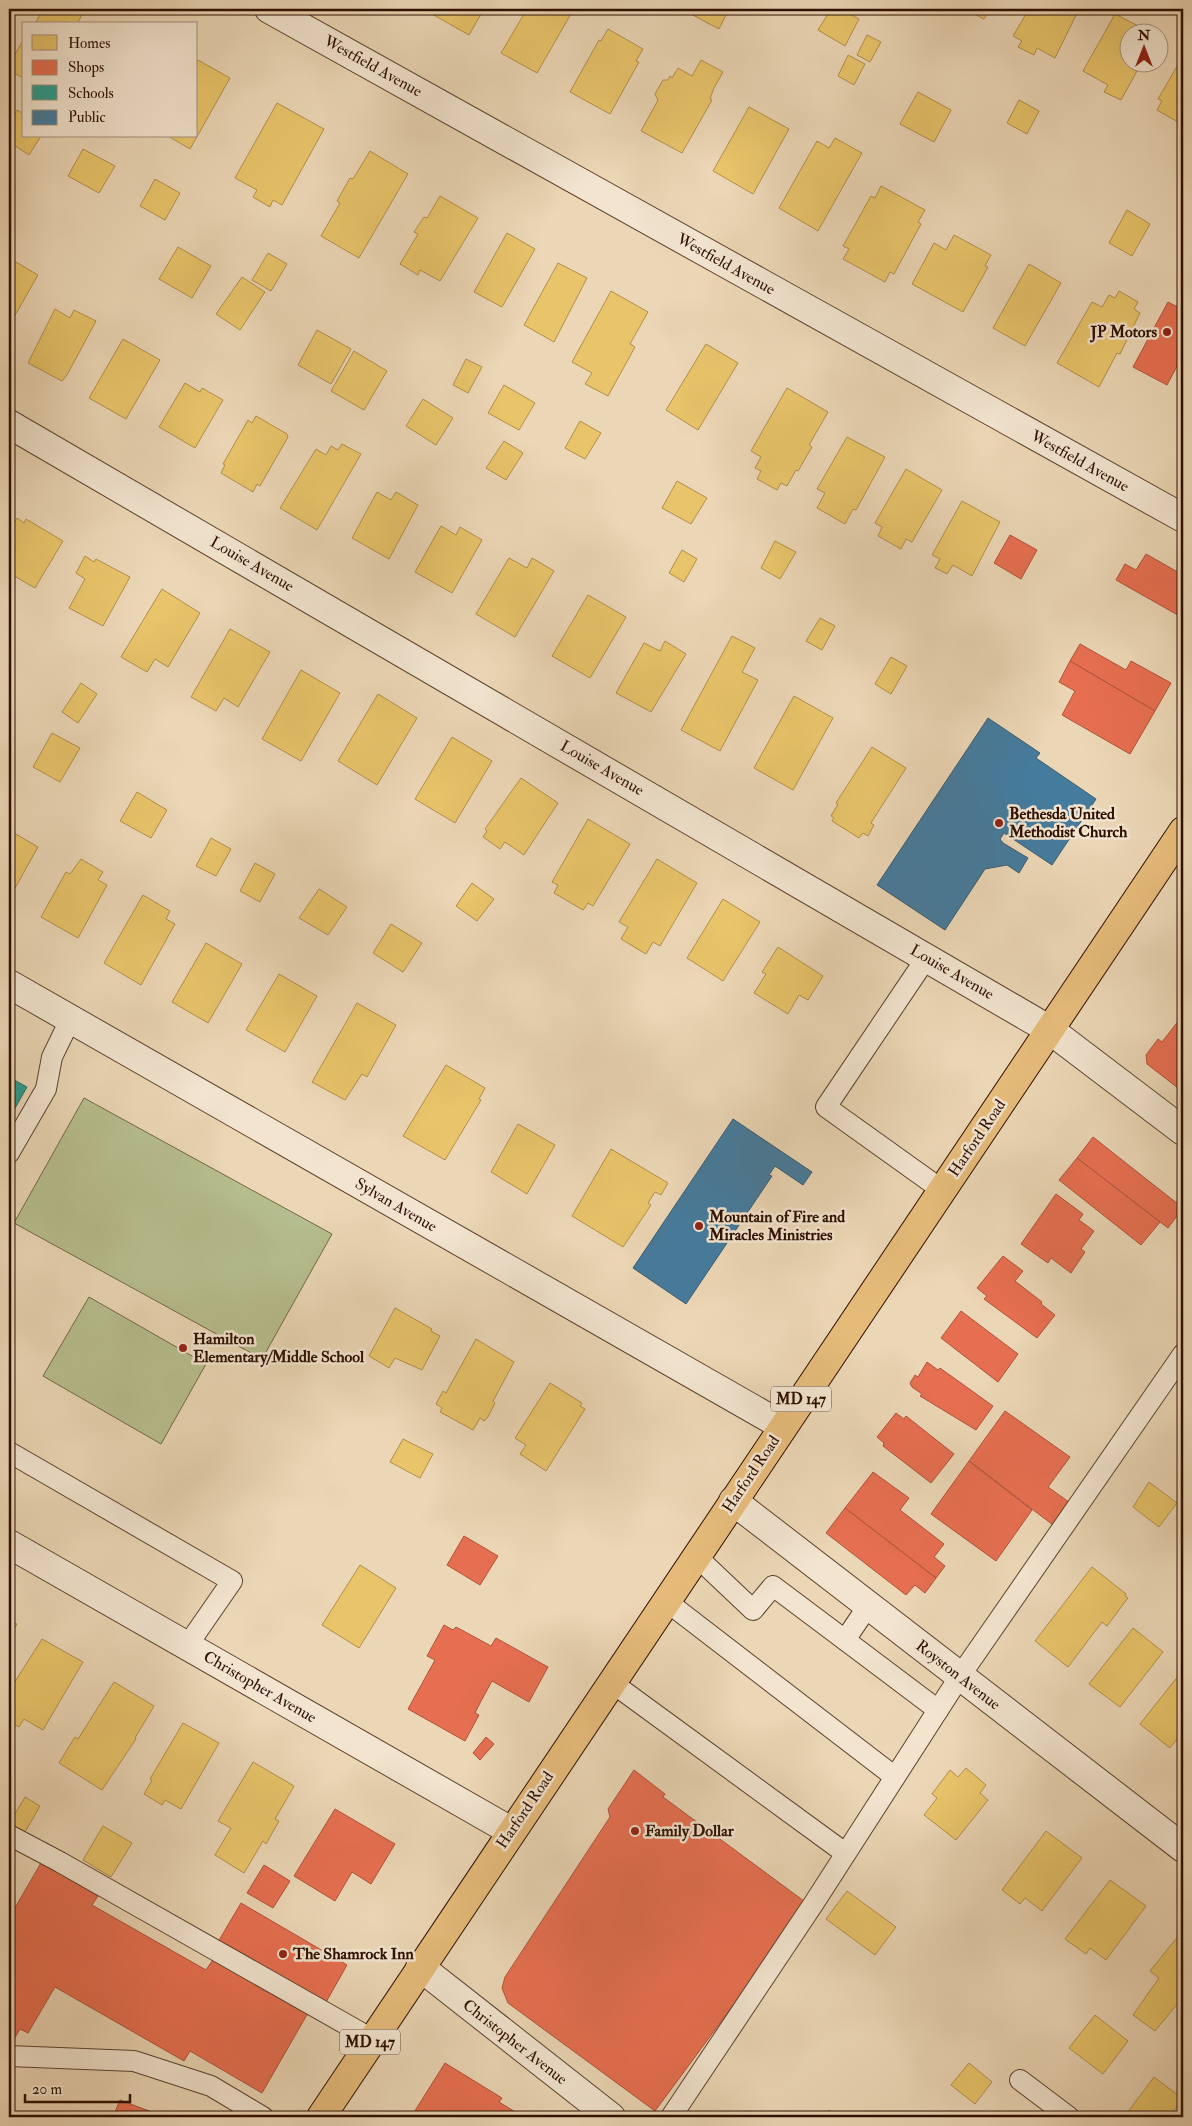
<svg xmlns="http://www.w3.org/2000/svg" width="1192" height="2126" viewBox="0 0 1192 2126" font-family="'IM FELL Double Pica',serif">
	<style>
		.green { fill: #b6be8e; stroke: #726647 }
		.homes { fill: #e9c46a; stroke: #b18e4a }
		.shops { fill: #e76f51; stroke: #af5239 }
		.schools { fill: #2a9d8f; stroke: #2b7264 }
		.public { fill: #457b9d; stroke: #3e5b6e }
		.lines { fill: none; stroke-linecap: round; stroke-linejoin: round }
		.service-casing { stroke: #5c412d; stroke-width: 22 }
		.minor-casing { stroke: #5c412d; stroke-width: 30 }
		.primary-casing { stroke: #2d0f00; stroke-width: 30 }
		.service { stroke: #f2e4cf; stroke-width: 20 }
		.minor { stroke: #f2e4cf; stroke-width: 28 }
		.primary { stroke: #e6bb7a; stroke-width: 28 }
		.poi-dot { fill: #8f2418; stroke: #f2e4cf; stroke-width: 2 }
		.labels { text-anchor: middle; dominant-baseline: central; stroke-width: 5; stroke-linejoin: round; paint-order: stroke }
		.shield { fill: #f2e4cf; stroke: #684f3e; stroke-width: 1 }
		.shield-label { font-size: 15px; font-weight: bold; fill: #2d0f00 }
		.street-label { font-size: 16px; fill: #2d0f00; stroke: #f2e4cf }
		.poi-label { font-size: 16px; font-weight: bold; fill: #2d0f00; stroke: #f2e4cf; text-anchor: start }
	</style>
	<rect width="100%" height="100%" fill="#ebd6b5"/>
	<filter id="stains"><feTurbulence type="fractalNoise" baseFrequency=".004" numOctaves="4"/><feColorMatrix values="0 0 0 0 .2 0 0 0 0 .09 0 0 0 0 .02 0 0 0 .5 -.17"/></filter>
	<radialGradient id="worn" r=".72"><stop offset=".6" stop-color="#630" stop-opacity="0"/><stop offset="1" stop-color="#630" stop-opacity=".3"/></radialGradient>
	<g class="green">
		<path d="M84 1098 332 1234 262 1359 14 1223Z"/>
		<path d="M89 1297 206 1364 161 1444 43 1376Z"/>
	</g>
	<g class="homes">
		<path d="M43 9H85L77 24H35Z"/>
		<path d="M433 9H484L469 35 430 13Z"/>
		<path d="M527 9H580L577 15 572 12 537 73 501 53Z"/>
		<path d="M691 9H729L719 29 689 13Z"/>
		<path d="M831 9H840L859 19 845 46 818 30Z"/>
		<path d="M964 9H990L984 19Z"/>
		<path d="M1029 9H1079L1055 58 1037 48 1034 55 1018 47 1022 41 1013 36Z"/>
		<path d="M1115 14 1150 32H1130V62H1142L1121 100 1104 92 1108 85 1083 71Z"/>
		<path d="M608 29 643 49 636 61 639 62 610 114 570 92 599 40 601 41Z"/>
		<path d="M867 35 881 42 870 62 857 55Z"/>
		<path d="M24 39V78L9 71 13 63 11 61Z"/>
		<path d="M848 55 865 64 854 85 838 76Z"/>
		<path d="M1183 56V125L1157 110 1162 101 1158 99Z"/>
		<path d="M196 59 230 78 190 149 168 136H196Z"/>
		<path d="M701 60 723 72 714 88 710 99 712 100 682 153 641 131 658 100 655 94 663 80H668L670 76 672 78 678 68 692 76Z"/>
		<path d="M918 92 951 110 934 142 900 124Z"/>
		<path d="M1019 100 1039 111 1027 134 1007 123Z"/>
		<path d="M277 103 324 129 282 205 273 200 270 207 253 197 257 190 235 178Z"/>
		<path d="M749 107 789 129 753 194 713 171Z"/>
		<path d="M17 110 24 114V136H41L29 155 9 142V122Z"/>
		<path d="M835 138 862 153 818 231 779 208 817 141 829 148Z"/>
		<path d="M83 149 115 166 99 193 68 176Z"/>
		<path d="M370 151 408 174 359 258 321 236 340 203 337 201 350 178 353 179Z"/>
		<path d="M155 179 180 193 165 220 140 206Z"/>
		<path d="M881 186 925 210 918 222 921 224 894 274 890 272 885 282 843 259 849 249 843 246 871 196 875 198Z"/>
		<path d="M440 196 478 218 440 281 420 270 418 275 400 264 418 234 414 232 424 217 427 218Z"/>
		<path d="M1127 210 1150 224 1132 256 1109 243Z"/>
		<path d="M507 233 535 249 502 307 474 292Z"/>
		<path d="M954 235 991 255 985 266 988 267 963 312 912 284 934 243 946 250Z"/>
		<path d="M178 247 211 266 192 298 159 279Z"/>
		<path d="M268 253 287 264 271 291 252 280Z"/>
		<path d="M9 258 38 275 9 326Z"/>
		<path d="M558 263 587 278 554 342 524 325Z"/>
		<path d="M1029 264 1061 283 1025 346 993 328Z"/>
		<path d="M242 277 265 292 240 330 216 314Z"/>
		<path d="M611 291 648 312 630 344 635 347 608 396 585 384 592 373 572 362Z"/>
		<path d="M1119 291 1138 302 1134 309 1140 313 1120 354 1117 353 1099 387 1057 363 1092 302 1102 307 1109 295 1115 298Z"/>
		<path d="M55 309 70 318 74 310 96 321 67 375 62 381 28 363Z"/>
		<path d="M317 330 351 349 331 384 298 365Z"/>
		<path d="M123 339 160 360 126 419 89 398Z"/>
		<path d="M706 344 738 363 698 430 666 410Z"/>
		<path d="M354 351 387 371 364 410 331 391Z"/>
		<path d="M466 359 482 367 468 393 453 385Z"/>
		<path d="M185 383 200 392 202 388 223 400 195 448 159 427Z"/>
		<path d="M504 385 535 403 519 430 488 413Z"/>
		<path d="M787 388 828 412 809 445 812 447 798 471 796 470 787 486 781 483 777 490 757 479 761 471 755 468 761 457 751 451Z"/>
		<path d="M423 399 453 418 436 445 406 426Z"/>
		<path d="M256 416 287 434 288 437 260 486 257 484 253 492 221 473 225 465 223 464 248 420 252 423Z"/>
		<path d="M580 421 601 433 585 459 565 448Z"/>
		<path d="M847 437 885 457 856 510 853 509 845 524 817 508 825 493 817 489Z"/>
		<path d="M504 441 523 453 506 480 486 468Z"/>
		<path d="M342 444 361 454 317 530 280 508 316 449 326 455 331 446 338 450Z"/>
		<path d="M906 469 942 490 912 542 906 539 901 549 878 536 882 527 875 523Z"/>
		<path d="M677 481 707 498 691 524 662 508Z"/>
		<path d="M377 492 391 500 396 492 418 505 389 559 352 538Z"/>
		<path d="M962 501 1000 522 972 576 953 565 947 574 935 568 940 559 932 555Z"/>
		<path d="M17 518 24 523 26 519 63 541 35 588 9 573V550L15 539 9 535V532Z"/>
		<path d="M441 526 456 535 460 527 482 540 452 593 415 572Z"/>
		<path d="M775 541 796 552 780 579 761 568Z"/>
		<path d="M682 550 697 559 684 582 669 573Z"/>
		<path d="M85 556 94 562 96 559 130 577 103 626 69 608 85 579 76 573Z"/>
		<path d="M509 558 527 568 532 558 554 571 515 637 476 614Z"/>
		<path d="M162 589 200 613 168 667 155 659 147 672 121 657Z"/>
		<path d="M588 595 626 617 590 678 552 656Z"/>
		<path d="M820 618 835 626 822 650 806 641Z"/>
		<path d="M230 629 270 652 238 707 224 698 216 711 191 697Z"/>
		<path d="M732 636 755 648 742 672 758 680 720 751 681 730Z"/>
		<path d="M665 641 686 654 651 712 616 693 644 643 660 651Z"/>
		<path d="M891 657 907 666 891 694 875 684Z"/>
		<path d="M301 670 340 693 301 761 262 739Z"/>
		<path d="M81 683 97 694 78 723 62 712Z"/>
		<path d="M378 694 417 718 377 785 338 761Z"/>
		<path d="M794 696 833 718 793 790 754 768Z"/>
		<path d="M52 733 80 748 60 782 33 767Z"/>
		<path d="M452 737 492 761 455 823 415 799Z"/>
		<path d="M872 747 906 768 871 823 874 825 868 836 863 833 859 838 832 821 834 818 831 816 838 804 836 803Z"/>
		<path d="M521 778 558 803 524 855 505 842 500 849 483 837 487 831 485 829Z"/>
		<path d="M137 792 167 810 151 838 120 821Z"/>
		<path d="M588 819 630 844 593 906 588 903 583 910 554 893 558 885 552 882Z"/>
		<path d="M9 830 38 847 9 899Z"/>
		<path d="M211 838 231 849 216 876 196 866Z"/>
		<path d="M81 859 103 872 98 880 107 885 78 938 41 917 66 872 70 874Z"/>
		<path d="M657 859 697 883 660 946 653 942 646 954 621 939 628 927 619 922Z"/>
		<path d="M255 863 275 874 260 902 240 891Z"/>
		<path d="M472 883 494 899 477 921 456 906Z"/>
		<path d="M319 889 347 907 328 935 299 918Z"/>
		<path d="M143 895 170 911 166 919 175 924 141 985 104 963Z"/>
		<path d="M723 899 760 922 723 981 687 958Z"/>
		<path d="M391 924 422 943 403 972 373 953Z"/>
		<path d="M206 943 242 964 208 1023 172 1002Z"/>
		<path d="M778 947 823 976 808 1000 799 995 788 1014 754 993 766 974 762 972Z"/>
		<path d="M279 974 317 996 285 1052 246 1030Z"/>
		<path d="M357 1003 396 1025 367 1077 362 1074 345 1100 312 1082Z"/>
		<path d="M446 1065 485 1088 479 1099 481 1100 445 1160 403 1136Z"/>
		<path d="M518 1124 555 1145 527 1194 491 1172Z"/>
		<path d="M611 1149 668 1183 661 1195 655 1192 648 1203 651 1205 623 1247 572 1216Z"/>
		<path d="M395 1308 432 1329 431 1331 440 1336 422 1370 395 1358 389 1368 369 1356Z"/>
		<path d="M476 1339 514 1362 493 1401 495 1403 488 1417 484 1421 480 1418 473 1430 440 1412 442 1408 436 1404 443 1391 446 1393Z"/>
		<path d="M550 1383 582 1403 580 1406 585 1409 546 1471 520 1454 526 1445 515 1438Z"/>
		<path d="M403 1439 433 1454 420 1478 390 1462Z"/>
		<path d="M1149 1482 1177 1503 1159 1527 1133 1507Z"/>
		<path d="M360 1565 396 1588 359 1648 322 1625Z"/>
		<path d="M1092 1567 1126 1594 1125 1596 1128 1598 1107 1626 1102 1622 1068 1667 1035 1641Z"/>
		<path d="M9 1620 17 1624 9 1638Z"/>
		<path d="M1133 1628 1163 1652 1120 1707 1089 1684Z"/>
		<path d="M42 1639 83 1662 43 1730 24 1719 19 1727 9 1721 11 1712 9 1711V1691Z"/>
		<path d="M1183 1670V1731L1170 1748 1140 1724Z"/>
		<path d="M114 1682 154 1706 135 1738 136 1739 102 1790 59 1763 75 1737 78 1739Z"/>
		<path d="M183 1723 219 1743 181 1809 165 1800 162 1805 144 1794 152 1780 150 1779Z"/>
		<path d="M253 1762 294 1786 275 1819 279 1821 266 1844 263 1841 244 1873 215 1855 231 1828 218 1821Z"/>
		<path d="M966 1768 986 1785 980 1793 988 1800 956 1840 924 1815 937 1798 932 1794 950 1770 958 1777Z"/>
		<path d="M25 1797 40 1806 25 1832 9 1824Z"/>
		<path d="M103 1826 132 1843 111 1877 83 1860Z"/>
		<path d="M1046 1831 1082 1858 1042 1911 1025 1898 1020 1904 1002 1890Z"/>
		<path d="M1110 1880 1146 1906 1106 1960 1090 1948 1086 1954 1065 1939Z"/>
		<path d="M847 1891 896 1927 875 1955 826 1919Z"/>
		<path d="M1180 1934 1183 1937V1997L1155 2031 1133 2015 1159 1978 1150 1971Z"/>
		<path d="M1095 2015 1128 2041 1103 2074 1069 2048Z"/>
		<path d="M969 2063 992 2082 975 2104 951 2085Z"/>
		<path d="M1154 2077 1183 2099 1169 2117H1124Z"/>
		<path d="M829 2110 838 2117H823Z"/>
	</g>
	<g class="shops">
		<path d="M1168 302 1183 310V355L1167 385 1133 367Z"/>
		<path d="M1010 535 1037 550 1021 579 994 563Z"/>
		<path d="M1146 554 1183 575V618L1116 580 1125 564 1136 570Z"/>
		<path d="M1080 644 1126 670 1131 661 1171 683 1155 711 1070 661Z"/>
		<path d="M1070 661 1155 711 1130 754 1062 715 1075 691 1059 682Z"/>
		<path d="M1183 1015V1082L1178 1088 1147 1064 1146 1055 1158 1039 1162 1042Z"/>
		<path d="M1093 1137 1183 1208 1168 1228 1077 1158Z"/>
		<path d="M1077 1158 1160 1222 1141 1245 1059 1180Z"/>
		<path d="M1056 1194 1083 1214 1079 1220 1094 1231 1081 1249 1085 1252 1071 1273 1051 1258 1048 1263 1021 1244Z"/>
		<path d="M1003 1256 1023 1271 1015 1281 1042 1302 1041 1304 1055 1315 1037 1338 984 1299 987 1296 977 1288Z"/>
		<path d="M961 1311 1018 1354 998 1382 941 1338Z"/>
		<path d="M927 1362 938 1370 940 1368 993 1406 976 1430 920 1396 922 1394 912 1387 910 1383 915 1375 918 1377Z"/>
		<path d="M1005 1411 1070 1457 1048 1487 1073 1505 1057 1528 969 1461Z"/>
		<path d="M896 1413 904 1419 906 1416 954 1454 931 1483 883 1446 884 1443 877 1437Z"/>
		<path d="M969 1461 1032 1510 996 1561 931 1514Z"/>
		<path d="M873 1472 909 1498 900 1510 944 1544 934 1557 945 1566 936 1578 845 1508Z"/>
		<path d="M845 1508 936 1578 925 1593 915 1585 906 1595 826 1533Z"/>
		<path d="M464 1536 498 1556 480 1585 447 1565Z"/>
		<path d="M444 1625 453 1630 456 1627 491 1646 496 1638 548 1667 529 1702 492 1681 480 1703 475 1713 479 1715 465 1741 408 1709 435 1660 427 1656Z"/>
		<path d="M486 1737 494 1744 480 1760 473 1753Z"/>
		<path d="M634 1770 665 1794 663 1797 808 1904 655 2111 508 2003 502 1988 505 1977 610 1817 608 1809Z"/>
		<path d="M335 1809 395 1844 371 1884 352 1872 335 1901 294 1876Z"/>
		<path d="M41 1863 98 1896 92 1905 206 1970 214 1958 308 2013 262 2093 190 2051 184 2061 55 1987 28 2033 20 2029 13 2041 9 2039V1918Z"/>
		<path d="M264 1865 290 1881 273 1908 247 1893Z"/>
		<path d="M241 1903 347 1965 325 2004 218 1942Z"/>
		<path d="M445 2063 502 2098 499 2102 517 2113 514 2117H411Z"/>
		<path d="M120 2100 165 2117H113Z"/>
		<path d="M174 2111 188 2117H172Z"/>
	</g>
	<path class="schools" d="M9 1077 27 1087 9 1119Z"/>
	<g class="public">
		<path d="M988 718 1040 753 1036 758 1096 799 1052 865 1004 833 1000 839 1003 843 1028 858 1019 873 1007 865 985 869 945 930 877 885Z"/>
		<path d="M733 1119 812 1172 803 1185 775 1166 769 1175 772 1176 686 1304 633 1268Z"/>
	</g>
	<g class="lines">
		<defs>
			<g id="service">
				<path d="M927 957 826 1107 942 1190"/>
				<path d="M9 1153 46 1089 52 1057 70 1020"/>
				<path d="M9 1452 232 1581 187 1646"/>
				<path d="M696 1556 753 1610 773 1586 845 1640 868 1606"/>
				<path d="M666 1601 895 1777"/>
				<path d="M845 1640 938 1710"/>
				<path d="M611 1682 845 1853"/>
				<path d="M9 1835 60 1862 372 2039"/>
				<path d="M9 2056 134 2061 211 2086 263 2117"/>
				<path d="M1020 2080 1069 2117"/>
				<path d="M671 2117 814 1903 960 1676 1183 1354"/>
			</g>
			<g id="minor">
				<path d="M269 9 1183 518"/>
				<path d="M9 424 1050 1030 1183 1131"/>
				<path d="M9 984 783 1426"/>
				<path d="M733 1501 1183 1848"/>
				<path d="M9 1544 511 1831"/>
				<path d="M420 1967 611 2117"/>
			</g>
			<path id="primary" d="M321 2117 1183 831"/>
		</defs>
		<use href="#service" class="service-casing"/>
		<use href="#minor" class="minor-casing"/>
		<use href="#primary" class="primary-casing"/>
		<use href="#service" class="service"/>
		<use href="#minor" class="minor"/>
		<use href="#primary" class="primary"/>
	</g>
	<g class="poi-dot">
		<circle cx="1167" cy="332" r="5"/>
		<circle cx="999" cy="823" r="5"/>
		<circle cx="699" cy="1226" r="5"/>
		<circle cx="183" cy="1348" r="5"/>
		<circle cx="635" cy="1831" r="5"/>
		<circle cx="283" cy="1954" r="5"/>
	</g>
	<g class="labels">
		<g class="shield">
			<rect x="771" y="1386.5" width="60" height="25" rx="4"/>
			<rect x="340" y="2029.5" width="60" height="25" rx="4"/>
		</g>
		<g class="shield-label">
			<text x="801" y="1399">MD 147</text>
			<text x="370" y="2042">MD 147</text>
		</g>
		<g class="street-label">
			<text transform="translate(373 66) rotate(29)">Westfield Avenue</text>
			<text transform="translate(726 264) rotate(29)">Westfield Avenue</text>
			<text transform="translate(1080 461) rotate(29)">Westfield Avenue</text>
			<text transform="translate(252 564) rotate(30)">Louise Avenue</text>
			<text transform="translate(602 768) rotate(30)">Louise Avenue</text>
			<text transform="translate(952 972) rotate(30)">Louise Avenue</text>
			<text transform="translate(977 1138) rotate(-56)">Harford Road</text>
			<text transform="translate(396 1205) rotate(30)">Sylvan Avenue</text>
			<text transform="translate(751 1474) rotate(-56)">Harford Road</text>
			<text transform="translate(958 1675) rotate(38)">Royston Avenue</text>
			<text transform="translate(260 1687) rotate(30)">Christopher Avenue</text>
			<text transform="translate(525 1810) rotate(-56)">Harford Road</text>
			<text transform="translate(515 2042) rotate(38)">Christopher Avenue</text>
		</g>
		<g class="poi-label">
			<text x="1157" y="332" text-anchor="end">JP Motors</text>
			<text x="1009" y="814">Bethesda United<tspan x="1009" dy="18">Methodist Church</tspan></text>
			<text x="709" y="1217">Mountain of Fire and<tspan x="709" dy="18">Miracles Ministries</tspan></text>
			<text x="193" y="1339">Hamilton<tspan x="193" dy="18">Elementary/Middle School</tspan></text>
			<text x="645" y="1831">Family Dollar</text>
			<text x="293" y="1954">The Shamrock Inn</text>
		</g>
	</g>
	<rect width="1192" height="2126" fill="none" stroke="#ebd6b5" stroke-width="30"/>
	<rect x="10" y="10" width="1172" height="2106" fill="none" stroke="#2d0f00" stroke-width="2.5"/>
	<rect x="15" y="15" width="1162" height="2096" fill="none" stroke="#2d0f00"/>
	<rect x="22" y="22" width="175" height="115" fill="#f2e4cf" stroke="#a38f7c"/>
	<rect x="32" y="35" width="25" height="15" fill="#e9c46a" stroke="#a38f7c"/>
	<text x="68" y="48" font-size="15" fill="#2d0f00">Homes</text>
	<rect x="32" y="60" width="25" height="15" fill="#e76f51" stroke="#a38f7c"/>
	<text x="68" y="72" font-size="15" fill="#2d0f00">Shops</text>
	<rect x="32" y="85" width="25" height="15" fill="#2a9d8f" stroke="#a38f7c"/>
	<text x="68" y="98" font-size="15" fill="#2d0f00">Schools</text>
	<rect x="32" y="110" width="25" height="15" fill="#457b9d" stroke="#a38f7c"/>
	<text x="68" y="122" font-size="15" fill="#2d0f00">Public</text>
	<g transform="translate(1144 48)"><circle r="24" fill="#f2e4cf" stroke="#a38f7c"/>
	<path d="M0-4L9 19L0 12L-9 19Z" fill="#8f2418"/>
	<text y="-8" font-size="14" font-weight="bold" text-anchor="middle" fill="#2d0f00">N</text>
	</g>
	<path d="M25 2094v8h105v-8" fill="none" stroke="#2d0f00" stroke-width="2.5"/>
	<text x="32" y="2094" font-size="15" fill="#2d0f00" stroke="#f2e4cf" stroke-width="4" paint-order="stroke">20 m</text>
	<rect width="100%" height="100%" filter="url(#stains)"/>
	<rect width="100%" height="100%" fill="url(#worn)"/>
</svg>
